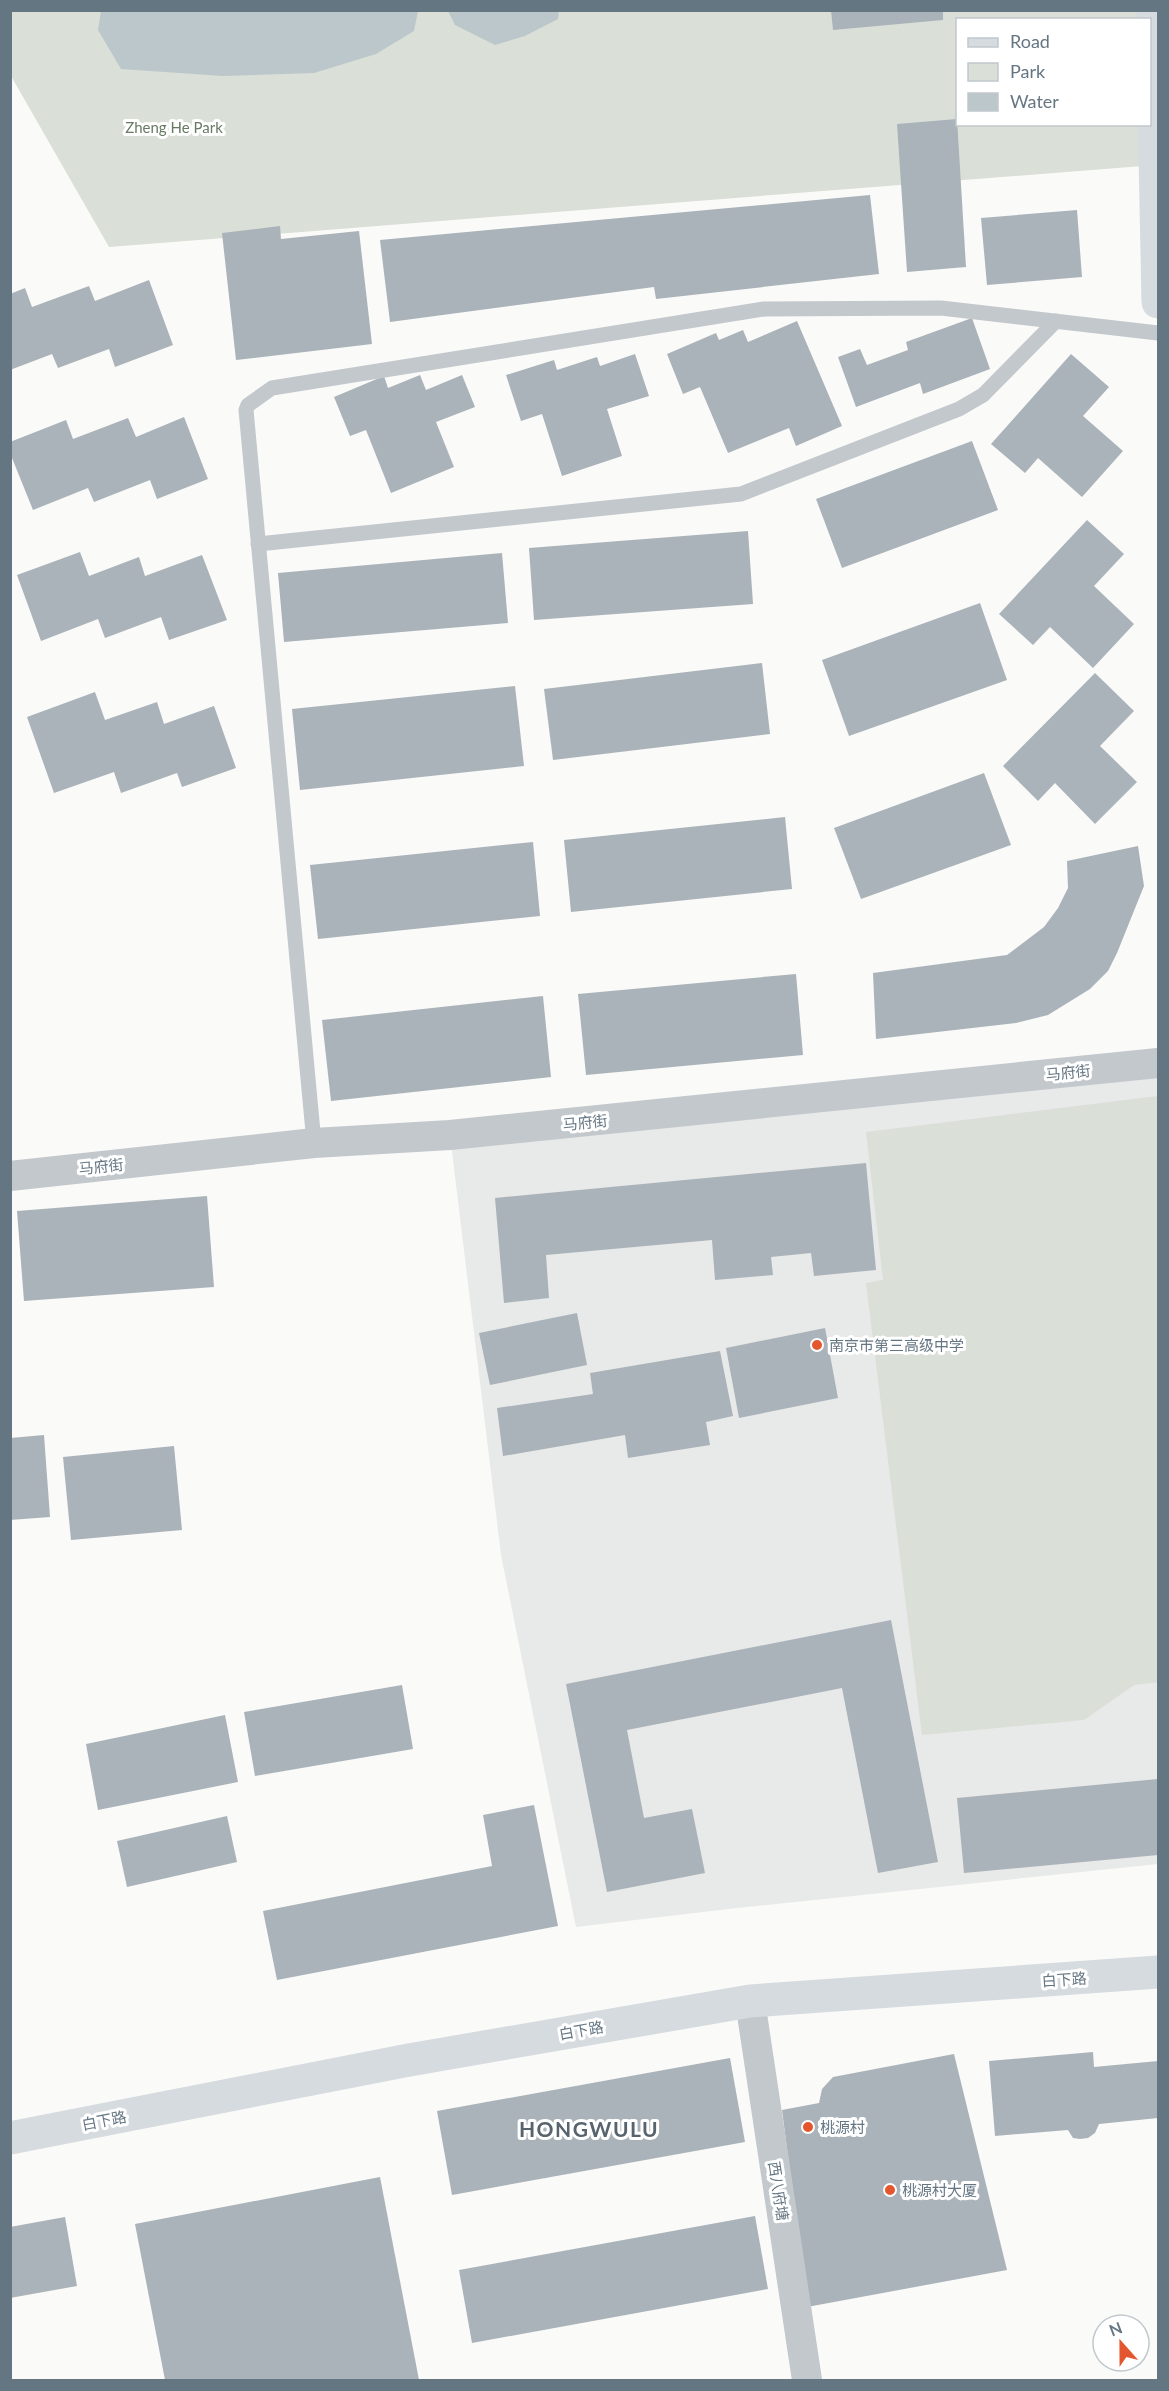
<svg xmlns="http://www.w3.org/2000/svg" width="1169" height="2391" viewBox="0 0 1169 2391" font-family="Lato,'Noto Sans SC',sans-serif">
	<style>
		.built { fill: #e8e9e9 }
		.green { fill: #dadfd7; fill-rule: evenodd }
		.water { fill: #bbc7cb }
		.building { fill: #aab3b9 }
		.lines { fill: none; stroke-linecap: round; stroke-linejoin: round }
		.lane { stroke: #c3c8cc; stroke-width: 15 }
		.street { stroke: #c3c8cc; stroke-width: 30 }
		.secondary { stroke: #d6dbdf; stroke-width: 33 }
		.poi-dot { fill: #e4572e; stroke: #fff; stroke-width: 2 }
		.labels { text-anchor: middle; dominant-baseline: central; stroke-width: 6; stroke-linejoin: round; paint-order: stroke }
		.park-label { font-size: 15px; fill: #687a64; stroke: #fff }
		.street-label { font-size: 15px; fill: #657683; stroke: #fff }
		.poi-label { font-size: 15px; fill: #657683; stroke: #fff; text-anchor: start }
		.district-label { font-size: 21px; font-weight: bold; letter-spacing: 1.5px; fill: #57646e; stroke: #fff }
	</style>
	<rect width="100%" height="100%" fill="#fafaf8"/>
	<path class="built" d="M1158 1063V1864L737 1908 576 1927 501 1555 450 1135Z"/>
	<g class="green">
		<path d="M10 11H1152L1155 165 109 247 11 76ZM958 20H1150V124H958Z"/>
		<path d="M1158 1096V1682L1134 1685 1084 1720 922 1735 866 1283 883 1280 866 1132Z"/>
	</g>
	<g class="water">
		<path d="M101 11V10L418 11 414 31 376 54 314 73 223 76 121 69 98 30Z"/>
		<path d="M448 11H559L558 19 525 36 495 45 455 25Z"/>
	</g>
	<g class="building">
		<path d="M831 10H943V20L833 30Z"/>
		<path d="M957 119 966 267 907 272 897 124Z"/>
		<path d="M870 195 879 274 656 299 654 287 390 322 380 240Z"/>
		<path d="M1077 210 1082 277 987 285 981 218Z"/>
		<path d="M280 226 281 239 359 231 372 344 236 360 222 233Z"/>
		<path d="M149 280 173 345 115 367 109 349 58 368 52 354 10 370V294L25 288 32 307 89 286 95 301Z"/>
		<path d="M972 318 990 369 923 394 920 383 856 407 838 357 860 349 867 365 908 350 906 342Z"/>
		<path d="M797 321 842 426 796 446 789 428 728 453 700 387 683 394 667 354 716 333 719 340 743 330 748 342Z"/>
		<path d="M635 354 649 396 607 409 622 456 562 476 542 414 521 421 506 375 554 360 557 370 597 357 600 366Z"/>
		<path d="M1071 354 1109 387 1083 416 1123 451 1082 497 1038 458 1025 473 991 444Z"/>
		<path d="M420 375 426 390 462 375 475 407 436 422 454 467 391 493 366 430 350 436 334 397 384 376 388 388Z"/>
		<path d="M184 417 208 479 157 499 150 480 94 502 88 488 33 510 10 453V442L66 420 73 439 128 418 136 437Z"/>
		<path d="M972 441 998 510 842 568 816 499Z"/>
		<path d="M1087 520 1124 554 1094 586 1134 624 1093 668 1050 627 1033 645 999 614Z"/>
		<path d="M748 531 753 604 534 620 529 548Z"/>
		<path d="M80 552 89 576 139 557 145 576 202 555 227 620 169 640 161 617 105 638 98 619 41 641 17 575Z"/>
		<path d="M502 553 508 623 284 642 278 573Z"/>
		<path d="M980 603 1007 680 849 736 822 660Z"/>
		<path d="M762 663 770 734 553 760 544 689Z"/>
		<path d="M1095 673 1134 711 1100 746 1137 782 1095 824 1055 783 1038 801 1003 766Z"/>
		<path d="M515 686 524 766 300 790 292 709Z"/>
		<path d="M95 692 105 720 157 702 164 724 214 706 236 768 182 787 177 773 121 793 114 772 54 793 27 717Z"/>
		<path d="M984 773 1011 845 861 899 834 828Z"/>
		<path d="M785 817 792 889 571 912 564 840Z"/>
		<path d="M533 842 540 916 318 939 310 865Z"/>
		<path d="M1138 846 1144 886 1117 953 1108 971 1090 989 1048 1015 1016 1023 876 1039 873 973 1007 955 1044 927 1058 908 1068 888 1067 861Z"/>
		<path d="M796 974 803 1055 586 1075 578 994Z"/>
		<path d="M543 996 551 1077 331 1101 322 1020Z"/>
		<path d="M866 1163 876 1270 814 1276 811 1253 771 1257 773 1275 715 1280 712 1240 546 1255 549 1298 504 1303 495 1198Z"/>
		<path d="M207 1196 214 1287 24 1301 17 1211Z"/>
		<path d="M577 1313 587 1365 490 1385 479 1333Z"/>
		<path d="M825 1328 838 1398 739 1418 726 1348Z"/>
		<path d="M720 1351 733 1416 706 1422 710 1445 628 1458 625 1435 503 1456 497 1408 593 1394 590 1373Z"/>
		<path d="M44 1435 50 1517 10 1520V1438Z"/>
		<path d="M174 1446 182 1530 71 1540 63 1457Z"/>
		<path d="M891 1620 938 1862 878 1873 842 1688 627 1730 644 1818 692 1809 705 1873 607 1892 566 1684Z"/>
		<path d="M402 1685 413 1749 255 1776 244 1712Z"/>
		<path d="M225 1715 238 1782 98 1810 86 1744Z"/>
		<path d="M1158 1779V1855L964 1873 957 1798Z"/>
		<path d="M534 1805 558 1926 277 1980 263 1911 492 1866 483 1815Z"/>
		<path d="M227 1816 237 1862 127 1887 117 1841Z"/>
		<path d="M1093 2052 1094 2067 1158 2061V2118L1099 2124 1095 2133 1088 2138 1080 2139 1073 2138 1068 2130 995 2136 989 2061Z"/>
		<path d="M954 2054 1007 2270 807 2307 782 2110 819 2103 822 2089 833 2077Z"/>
		<path d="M730 2058 745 2142 452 2195 437 2111Z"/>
		<path d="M380 2177 419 2380H165L135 2224Z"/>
		<path d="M755 2216 768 2289 472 2343 459 2270Z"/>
		<path d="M65 2217 77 2286 10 2298V2227Z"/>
	</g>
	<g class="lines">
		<g class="lane">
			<path d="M258 544 741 494 959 409 983 395 1056 321"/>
			<path d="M314 1143 246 410 248 405 272 388 764 309 941 308 1158 333"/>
		</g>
		<g class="street">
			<path d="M10 1176 314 1143 450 1135 1158 1063"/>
			<path d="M750 2001 807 2380"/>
		</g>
		<g class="secondary">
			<path d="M1152 10 1158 302"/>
			<path d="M10 2138 409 2060 750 2001 1158 1972"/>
		</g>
	</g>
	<g class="poi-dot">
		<circle cx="817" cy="1345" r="6"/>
		<circle cx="808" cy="2127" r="6"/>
		<circle cx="890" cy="2190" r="6"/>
	</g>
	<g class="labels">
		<g class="park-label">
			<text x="174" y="127">Zheng He Park</text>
		</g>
		<g class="street-label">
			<text transform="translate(1068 1072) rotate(-6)">马府街</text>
			<text transform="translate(585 1122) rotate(-6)">马府街</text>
			<text transform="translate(101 1166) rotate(-6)">马府街</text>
			<text transform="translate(1064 1979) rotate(-4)">白下路</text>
			<text transform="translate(581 2030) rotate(-10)">白下路</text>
			<text transform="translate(104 2120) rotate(-11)">白下路</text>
			<text transform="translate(779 2191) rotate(81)">西八府塘</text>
		</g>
		<g class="poi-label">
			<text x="829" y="1345">南京市第三高级中学</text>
			<text x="820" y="2127">桃源村</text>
			<text x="902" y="2190">桃源村大厦</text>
		</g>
		<g class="district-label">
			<text x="589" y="2128">HONGWULU</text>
		</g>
	</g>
	<rect width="1169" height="2391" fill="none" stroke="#657683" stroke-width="24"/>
	<rect x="956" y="18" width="195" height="108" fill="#ffffff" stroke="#c1c8cd" stroke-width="1.5"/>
	<rect x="968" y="38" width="30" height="9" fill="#d6dbdf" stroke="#c1c8cd" stroke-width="1.5"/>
	<text x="1010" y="48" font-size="18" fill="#657683">Road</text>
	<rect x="968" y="63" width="30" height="18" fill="#dadfd7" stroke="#c1c8cd" stroke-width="1.5"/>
	<text x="1010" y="78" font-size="18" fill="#657683">Park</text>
	<rect x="968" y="93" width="30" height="18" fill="#bbc7cb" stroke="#c1c8cd" stroke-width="1.5"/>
	<text x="1010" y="108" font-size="18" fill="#657683">Water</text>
	<g transform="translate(1121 2343) rotate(339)"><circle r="28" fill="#ffffff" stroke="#c1c8cd" stroke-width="1.5"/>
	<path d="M0-4.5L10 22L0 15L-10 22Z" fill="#e4572e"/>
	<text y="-9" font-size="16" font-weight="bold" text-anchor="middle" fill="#657683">N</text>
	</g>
</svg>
